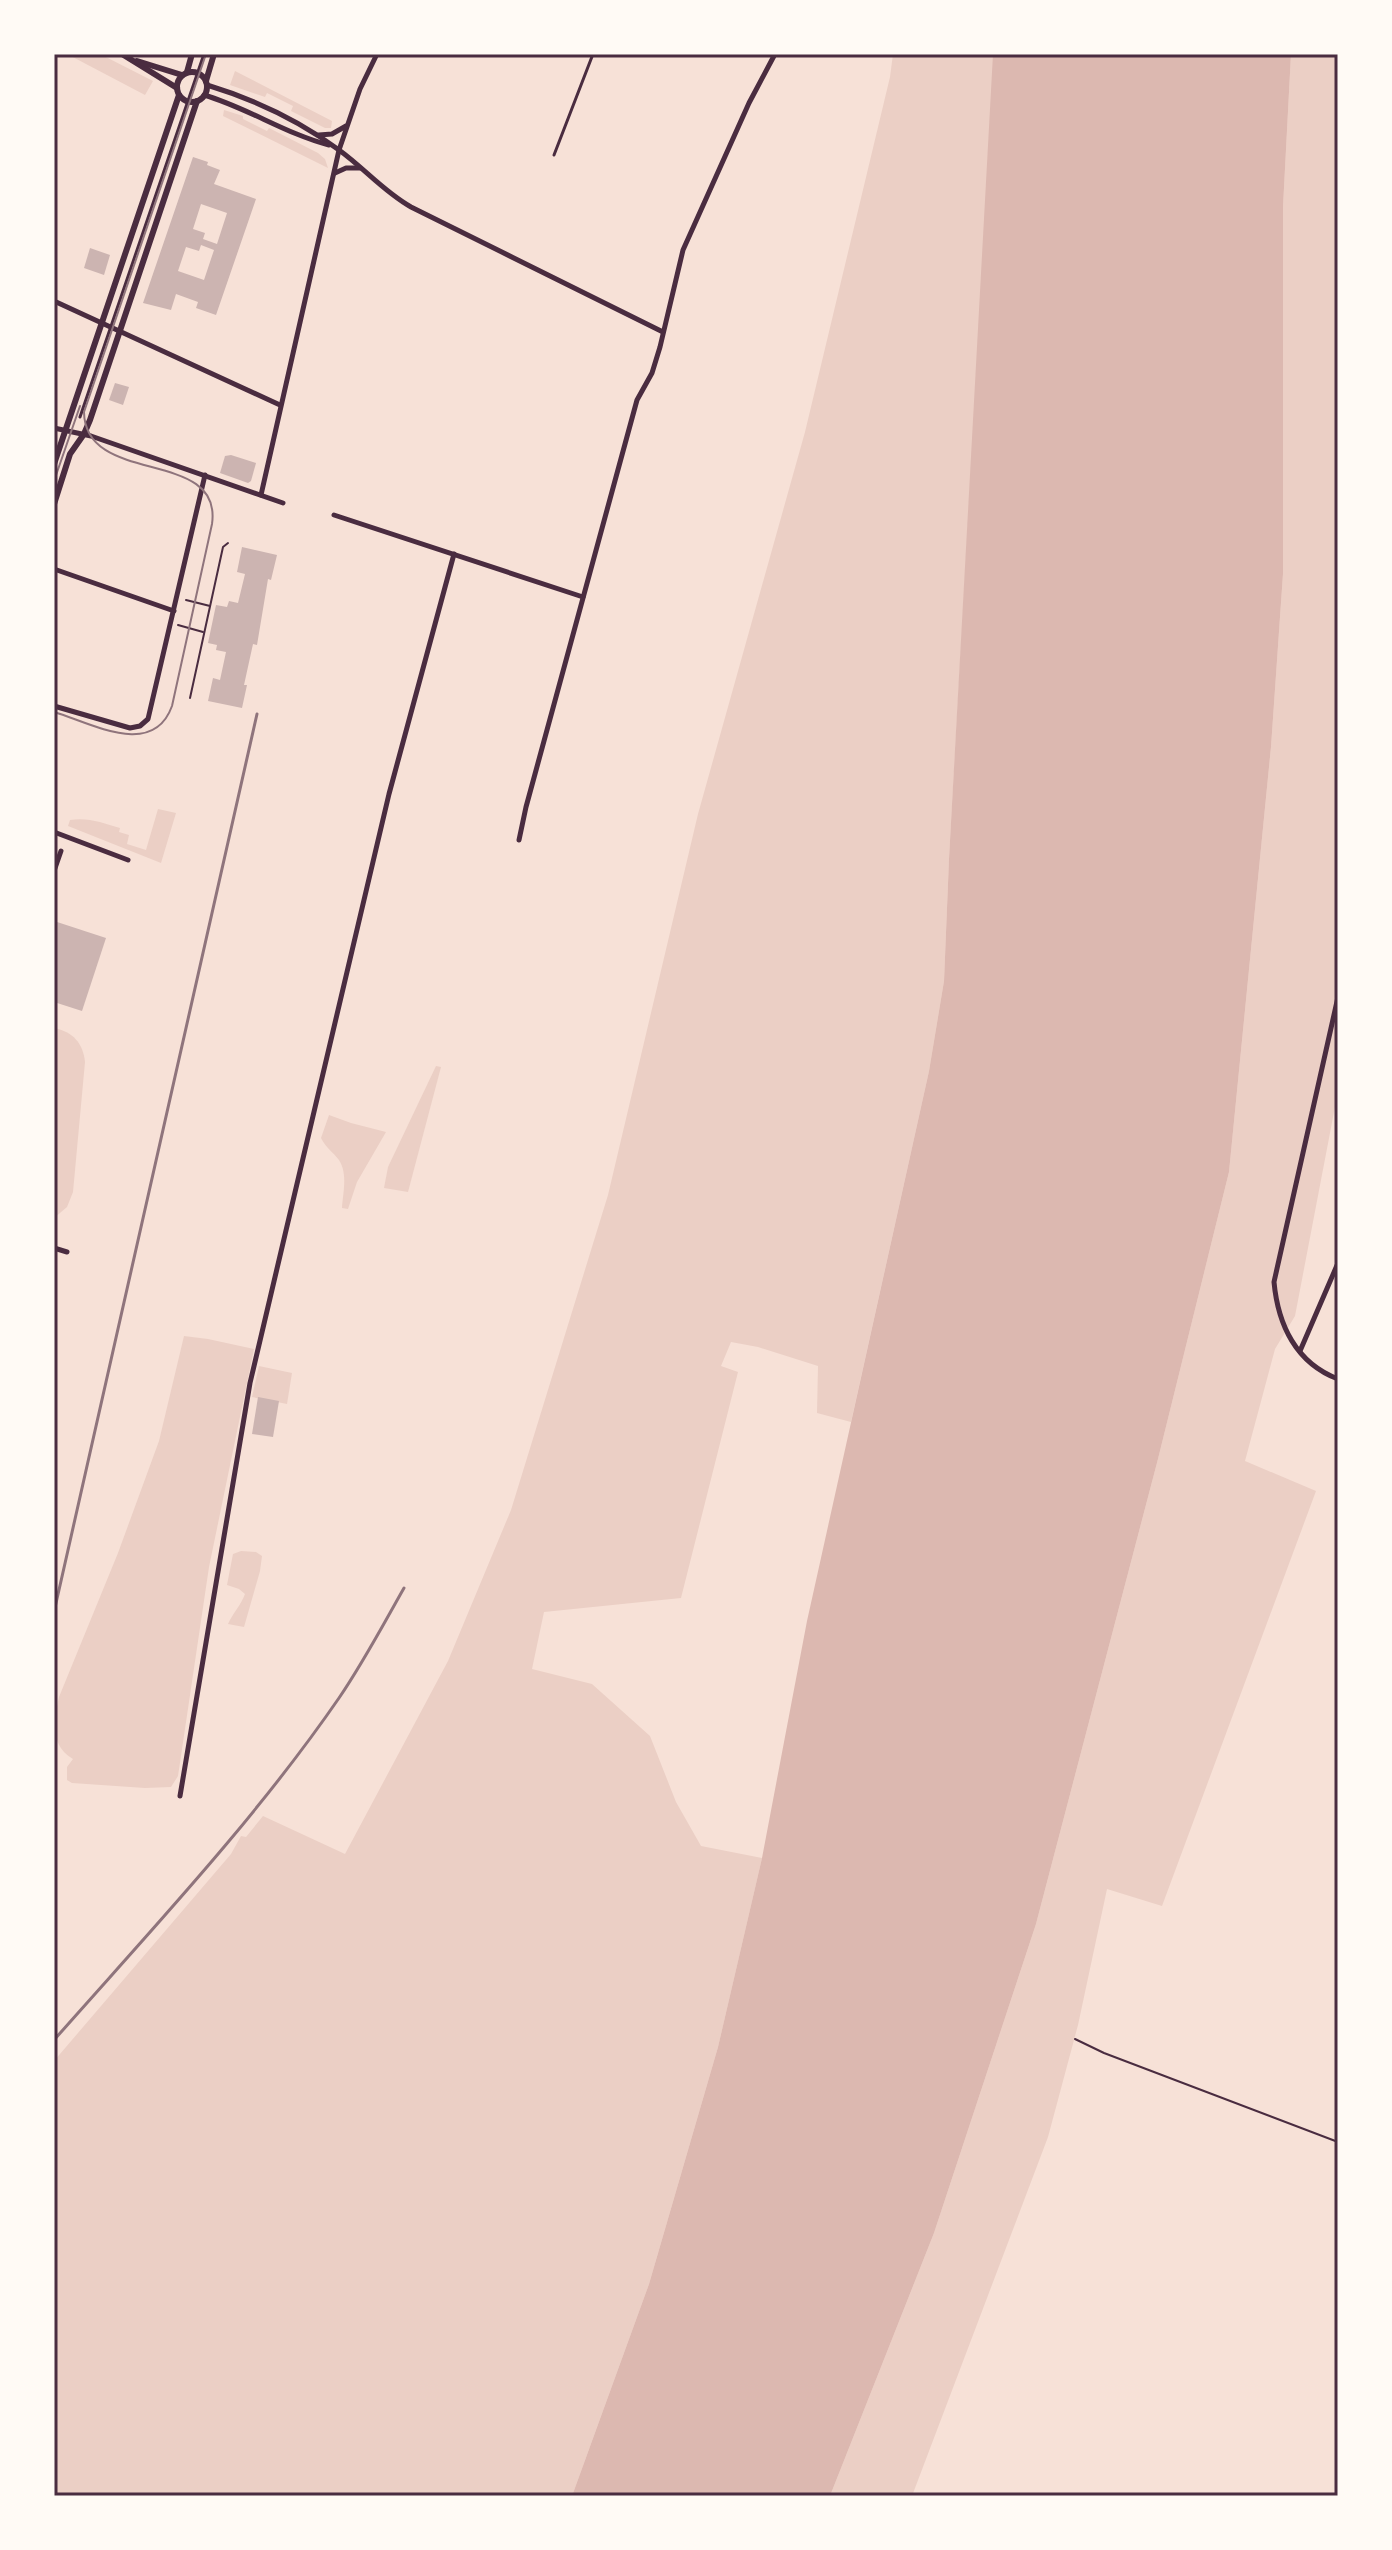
<svg xmlns="http://www.w3.org/2000/svg" width="1392" height="2550" viewBox="0 0 1392 2550" font-family="'Fira Sans Condensed',sans-serif">
	<style>
		.green { fill: #ebcfc5 }
		.water { fill: #dcb8b0 }
		.building { fill: #ccb4b1; fill-rule: evenodd }
		.lines { fill: none; stroke-linecap: round; stroke-linejoin: round }
		.path { stroke: #4a2c40; stroke-width: 2 }
		.service { stroke: #4a2c40; stroke-width: 3 }
		.minor { stroke: #4a2c40; stroke-width: 5 }
		.tertiary { stroke: #4a2c40; stroke-width: 6 }
		.tram { stroke: #8f747c; stroke-width: 2 }
		.rail { stroke: #8f747c; stroke-width: 3 }
		.neatline { fill: none; stroke: #4a2c40; stroke-width: 3 }
	</style>
	<rect width="100%" height="100%" fill="#f7e1d7"/>
	<g class="green">
		<path d="M67 54H100L153 81 145 95Z"/>
		<path d="M893 54H993L994 65 949 859 944 981 929 1071 851 1422 817 1413 818 1366 758 1347 731 1342 721 1366 738 1372 681 1598 544 1612 532 1669 592 1684 650 1736 676 1802 701 1846 762 1858 718 2047 649 2284 572 2496H54V2061L231 1854 241 1836 246 1837 263 1816 345 1854 448 1661 511 1510 608 1195 698 814 805 432 890 77Z"/>
		<path d="M1291 54H1338V1091L1295 1316 1275 1349 1245 1461 1316 1491 1162 1906 1107 1889 1078 2025 1048 2137 912 2496H830L934 2233 1036 1924 1158 1459 1229 1172 1271 747 1283 574V207Z"/>
		<path d="M235 71 332 121 331 128H325L291 111 293 106 267 93 265 97 230 85Z"/>
		<path d="M224 110 243 116V119L267 131 269 128 318 153 325 159 328 168 223 116Z"/>
		<path d="M158 809 176 813 161 863 68 826 70 820C88 817 103 823 120 828L119 832 129 835 127 844 146 850Z"/>
		<path d="M54 1028C73 1032 83 1043 85 1062L73 1192 67 1207 54 1218Z"/>
		<path d="M436 1066 441 1067 408 1192 384 1188 388 1167Z"/>
		<path d="M329 1115 351 1123 386 1132 357 1182 348 1209 342 1208C343 1193 348 1174 339 1160 333 1152 326 1148 321 1138Z"/>
		<path d="M184 1336 208 1339 254 1349 209 1567 178 1776 171 1787 145 1788 72 1783 67 1780V1767L73 1759C49 1745 54 1720 59 1697L118 1553 159 1441Z"/>
		<path d="M259 1366 292 1373 287 1404 252 1397Z"/>
		<path d="M241 1551 256 1552 262 1556 260 1571 244 1627 228 1624C233 1613 241 1605 245 1594L239 1589 227 1585 233 1554Z"/>
	</g>
	<path class="water" d="M993 54H1291L1283 207V574L1271 747 1229 1172 1158 1459 1036 1924 934 2233 830 2496H572L649 2284 718 2047 762 1858 807 1621 929 1071 944 981 949 859Z"/>
	<g class="building">
		<path d="M193 157 208 162 207 165 220 170 214 184 256 199 216 315 196 308 198 302 176 294 171 310 143 303ZM201 204 227 213 217 244 203 239 205 233 193 229ZM201 245 214 250 204 280 178 271 186 247 199 251Z"/>
		<path d="M90 248 110 255 104 275 84 268Z"/>
		<path d="M115 383 129 387 123 405 109 400Z"/>
		<path d="M231 455 256 463 251 481 248 483 220 473 225 456Z"/>
		<path d="M242 547 277 555 271 580 268 579 257 645 253 644 244 685H247L242 708 208 701 213 678 220 680 226 652 216 650 217 645 208 643 216 605 227 607 229 601 238 603 245 574 237 572Z"/>
		<path d="M54 921 106 938 82 1011 54 1002Z"/>
		<path d="M258 1397 279 1401 273 1437 252 1434Z"/>
	</g>
	<g class="lines">
		<g class="path">
			<path d="M186 600 210 606"/>
			<path d="M178 625 203 632"/>
			<path d="M190 698 223 547 228 543"/>
			<path d="M1075 2039 1104 2053 1338 2142"/>
		</g>
		<g class="service">
			<path d="M554 155 593 54"/>
			<path d="M80 417 204 54"/>
		</g>
		<g class="minor">
			<path d="M207 85C253 99 300 121 339 150 364 168 384 192 411 207L663 332"/>
			<path d="M204 95C248 108 286 134 329 145"/>
			<path d="M319 135 332 134 346 126"/>
			<path d="M335 173 346 168H360"/>
			<path d="M54 301 280 405"/>
			<path d="M54 428 91 436 283 503"/>
			<path d="M261 495 339 150 360 89 377 54"/>
			<path d="M334 515 583 597"/>
			<path d="M54 569 174 611"/>
			<path d="M54 706 130 728 140 726 148 719 205 475"/>
			<path d="M54 832 128 860"/>
			<path d="M519 840 526 807 637 400 652 373 660 347 683 250 749 103 775 54"/>
			<path d="M54 871 61 851"/>
			<path d="M1338 997 1274 1282C1278 1325 1296 1363 1338 1379"/>
			<path d="M54 1248 67 1252"/>
			<path d="M1300 1351 1338 1263"/>
			<path d="M180 1796 250 1383 389 794 454 554"/>
		</g>
		<g class="tertiary">
			<path d="M122 54 177 88"/>
			<path d="M137 61 182 75"/>
			<circle cx="192" cy="87" r="15"/>
			<path d="M187 72 192 54"/>
			<path d="M206 81 214 54"/>
			<path d="M54 464 179 95"/>
			<path d="M54 504 70 454 84 434 90 420 197 101"/>
		</g>
		<g class="tram">
			<path d="M54 481 80 406"/>
			<path d="M54 712C91 723 153 759 172 706L212 524C223 447 85 487 84 412L206 54"/>
		</g>
		<g class="rail">
			<path d="M54 1612 257 714"/>
			<path d="M54 2040C152 1929 255 1820 339 1698 363 1663 383 1625 404 1588"/>
		</g>
	</g>
	<rect width="1392" height="2550" fill="none" stroke="#fffaf5" stroke-width="112"/>
	<rect x="56" y="56" width="1280" height="2438" class="neatline"/>
</svg>
